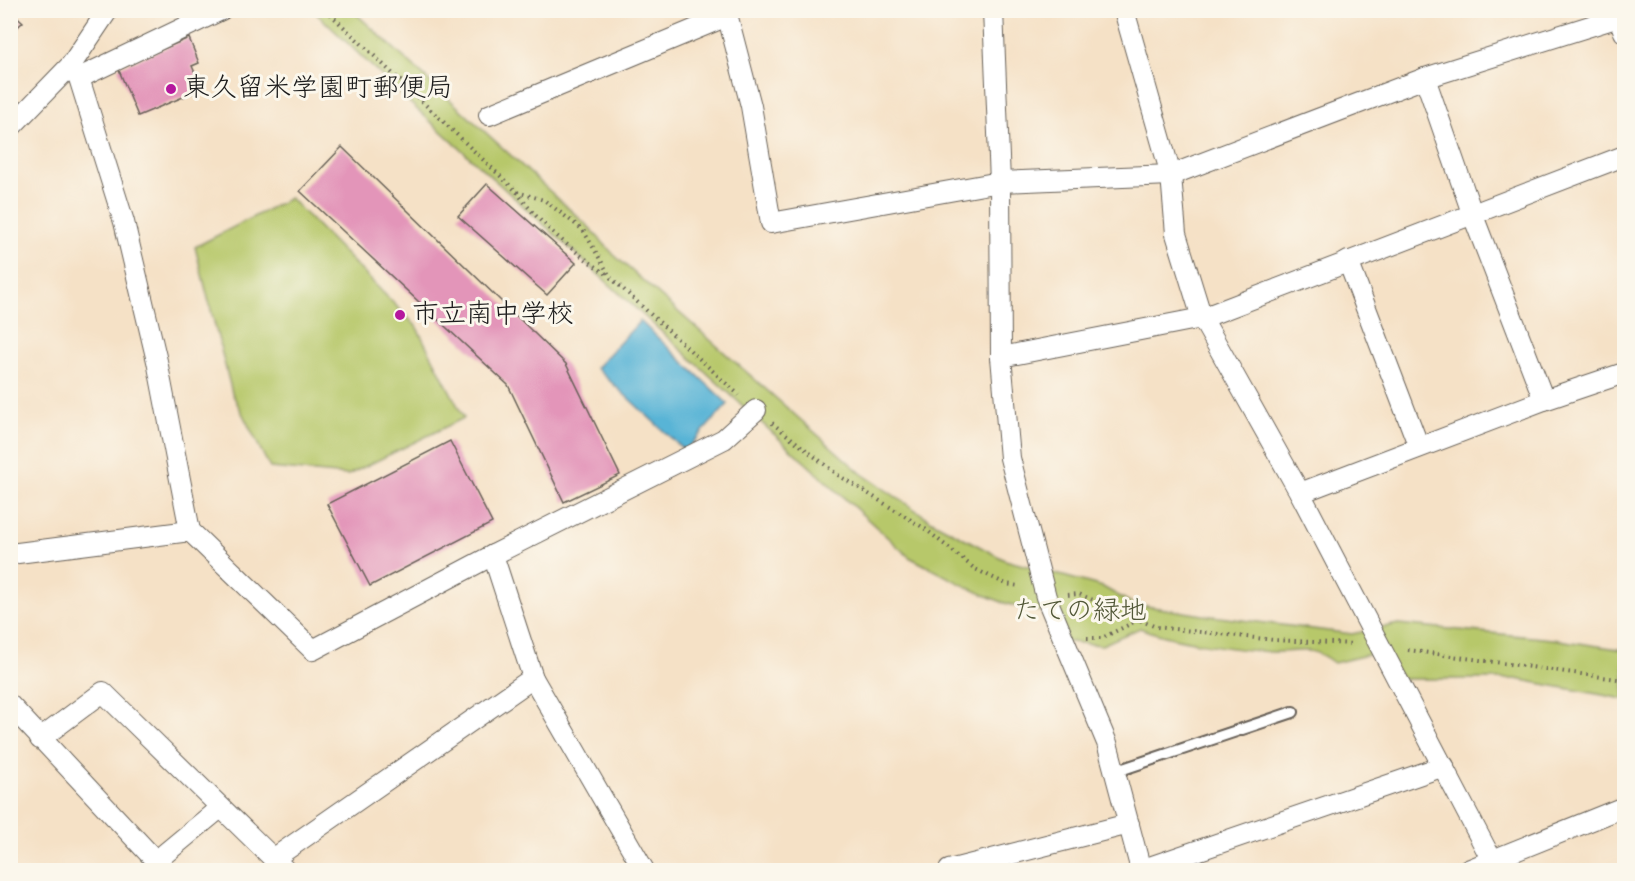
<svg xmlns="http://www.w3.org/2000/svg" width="1635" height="881" viewBox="0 0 1635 881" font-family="'Indie Flower','Klee One',sans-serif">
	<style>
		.green { fill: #b7c86b; stroke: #6a7244; stroke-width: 1.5 }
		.water { fill: #59b4d6; stroke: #3a6879; stroke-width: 1.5 }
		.building { fill: #e395b9 }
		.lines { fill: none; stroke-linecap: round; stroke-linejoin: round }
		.lane-casing { stroke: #686158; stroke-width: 14 }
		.street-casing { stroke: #686158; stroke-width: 22 }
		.path { stroke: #686158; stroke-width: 4; stroke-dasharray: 1.5 4.5; stroke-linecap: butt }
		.lane { stroke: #fff; stroke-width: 10 }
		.street { stroke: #fff; stroke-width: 20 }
		.poi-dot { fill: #b5179e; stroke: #fbf7ec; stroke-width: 2 }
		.labels { text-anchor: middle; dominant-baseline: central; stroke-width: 6; stroke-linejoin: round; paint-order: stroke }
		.poi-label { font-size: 27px; fill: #1c1c1c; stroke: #fbf7ec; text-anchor: start }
		.park-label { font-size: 27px; fill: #525838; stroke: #fbf7ec }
	</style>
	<rect width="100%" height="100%" fill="#fbf7ec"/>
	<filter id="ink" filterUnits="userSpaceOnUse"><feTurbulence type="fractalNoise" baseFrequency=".0167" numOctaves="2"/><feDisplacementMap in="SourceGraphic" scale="12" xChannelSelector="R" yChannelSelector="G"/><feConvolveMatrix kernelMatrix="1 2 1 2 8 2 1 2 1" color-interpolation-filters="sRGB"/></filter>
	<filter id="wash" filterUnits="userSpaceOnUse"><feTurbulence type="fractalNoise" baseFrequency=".008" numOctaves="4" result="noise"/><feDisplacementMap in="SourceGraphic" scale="24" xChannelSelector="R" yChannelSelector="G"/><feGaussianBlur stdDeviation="1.35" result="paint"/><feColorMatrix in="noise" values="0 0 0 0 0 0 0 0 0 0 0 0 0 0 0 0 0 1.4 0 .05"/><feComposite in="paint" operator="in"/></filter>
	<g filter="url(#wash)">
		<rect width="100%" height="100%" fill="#f5e1c6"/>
		<g class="green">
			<path d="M314 11H353L589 227 614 255 862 474 932 521 1005 560 1103 587 1133 604 1203 615 1352 634 1398 624 1552 639 1624 650V699L1516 679H1404L1375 653 1334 663C1309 644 1302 653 1273 652 1239 650 1171 641 1140 628L1102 645 1060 641 1047 612C997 608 953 579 909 557L409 102Z"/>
			<path d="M290 198 416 326 464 418 348 475 270 468 232 393 195 247Z"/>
		</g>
		<path class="water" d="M640 321 728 404 685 451 596 368Z"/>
		<g id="blocks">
			<g class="building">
				<path d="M10 10 23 22 10 34Z"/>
				<path d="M189 38 199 63 192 66 202 89 138 116 118 68Z"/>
				<path d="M342 147 566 364 620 475 564 502 508 385 300 191Z"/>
				<path d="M487 184 576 263 547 295 458 216Z"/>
				<path d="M450 441 492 523 370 586 327 504Z"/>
			</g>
		</g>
	</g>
	<g filter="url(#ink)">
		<use href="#blocks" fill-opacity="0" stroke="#686158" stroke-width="1.5"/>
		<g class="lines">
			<defs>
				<path id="lane" d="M1114 772 1293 712"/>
				<g id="street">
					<path d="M726 10 751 106 771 223 1000 182 1171 175 1425 78 1619 17 1624 32"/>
					<path d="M993 10 1000 182 1001 357 1010 458 1046 597 1107 743 1141 870"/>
					<path d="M1124 10 1171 175 1176 234 1202 318 1300 493 1497 870"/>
					<path d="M71 65 79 78 124 222 157 361 190 531 313 650 493 555 724 439 756 410"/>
					<path d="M79 78 221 10"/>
					<path d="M1425 78 1472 213 1544 400"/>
					<path d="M489 115 727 16"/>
					<path d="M10 128 71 65 108 10"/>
					<path d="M1348 261 1419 447"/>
					<path d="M1001 357 1202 318 1624 156"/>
					<path d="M1300 493 1544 400 1624 373"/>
					<path d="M10 554 190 531"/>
					<path d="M493 555 533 678 644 870"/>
					<path d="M10 705 156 861 220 808"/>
					<path d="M40 739 103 692 285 870"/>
					<path d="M273 859 533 678"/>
					<path d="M949 870 1129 824"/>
					<path d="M1141 870 1444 766"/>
					<path d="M1468 870 1624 807"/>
				</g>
			</defs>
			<use href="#lane" class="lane-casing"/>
			<use href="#street" class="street-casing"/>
			<g class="path">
				<path d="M326 10 517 192 544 200 583 230 611 278 739 395"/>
				<path d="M517 192C540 226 575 252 608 275"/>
				<path d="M772 423 838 475 924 528 975 569 1006 584 1019 586"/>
				<path d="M1068 595 1079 594 1156 627 1274 640 1353 644"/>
				<path d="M1087 638H1102L1138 620"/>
				<path d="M1408 650 1624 680"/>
			</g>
			<use href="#lane" class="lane"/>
			<use href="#street" class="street"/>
		</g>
	</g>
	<g class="poi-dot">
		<circle cx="171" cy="89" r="6"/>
		<circle cx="400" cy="315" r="6"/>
	</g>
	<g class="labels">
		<g class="poi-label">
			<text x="183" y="89">東久留米学園町郵便局</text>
			<text x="412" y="315">市立南中学校</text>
		</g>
		<g class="park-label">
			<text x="1080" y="612">たての緑地</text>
		</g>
	</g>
	<rect width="1635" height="881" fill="none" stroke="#fbf7ec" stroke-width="36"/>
</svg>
